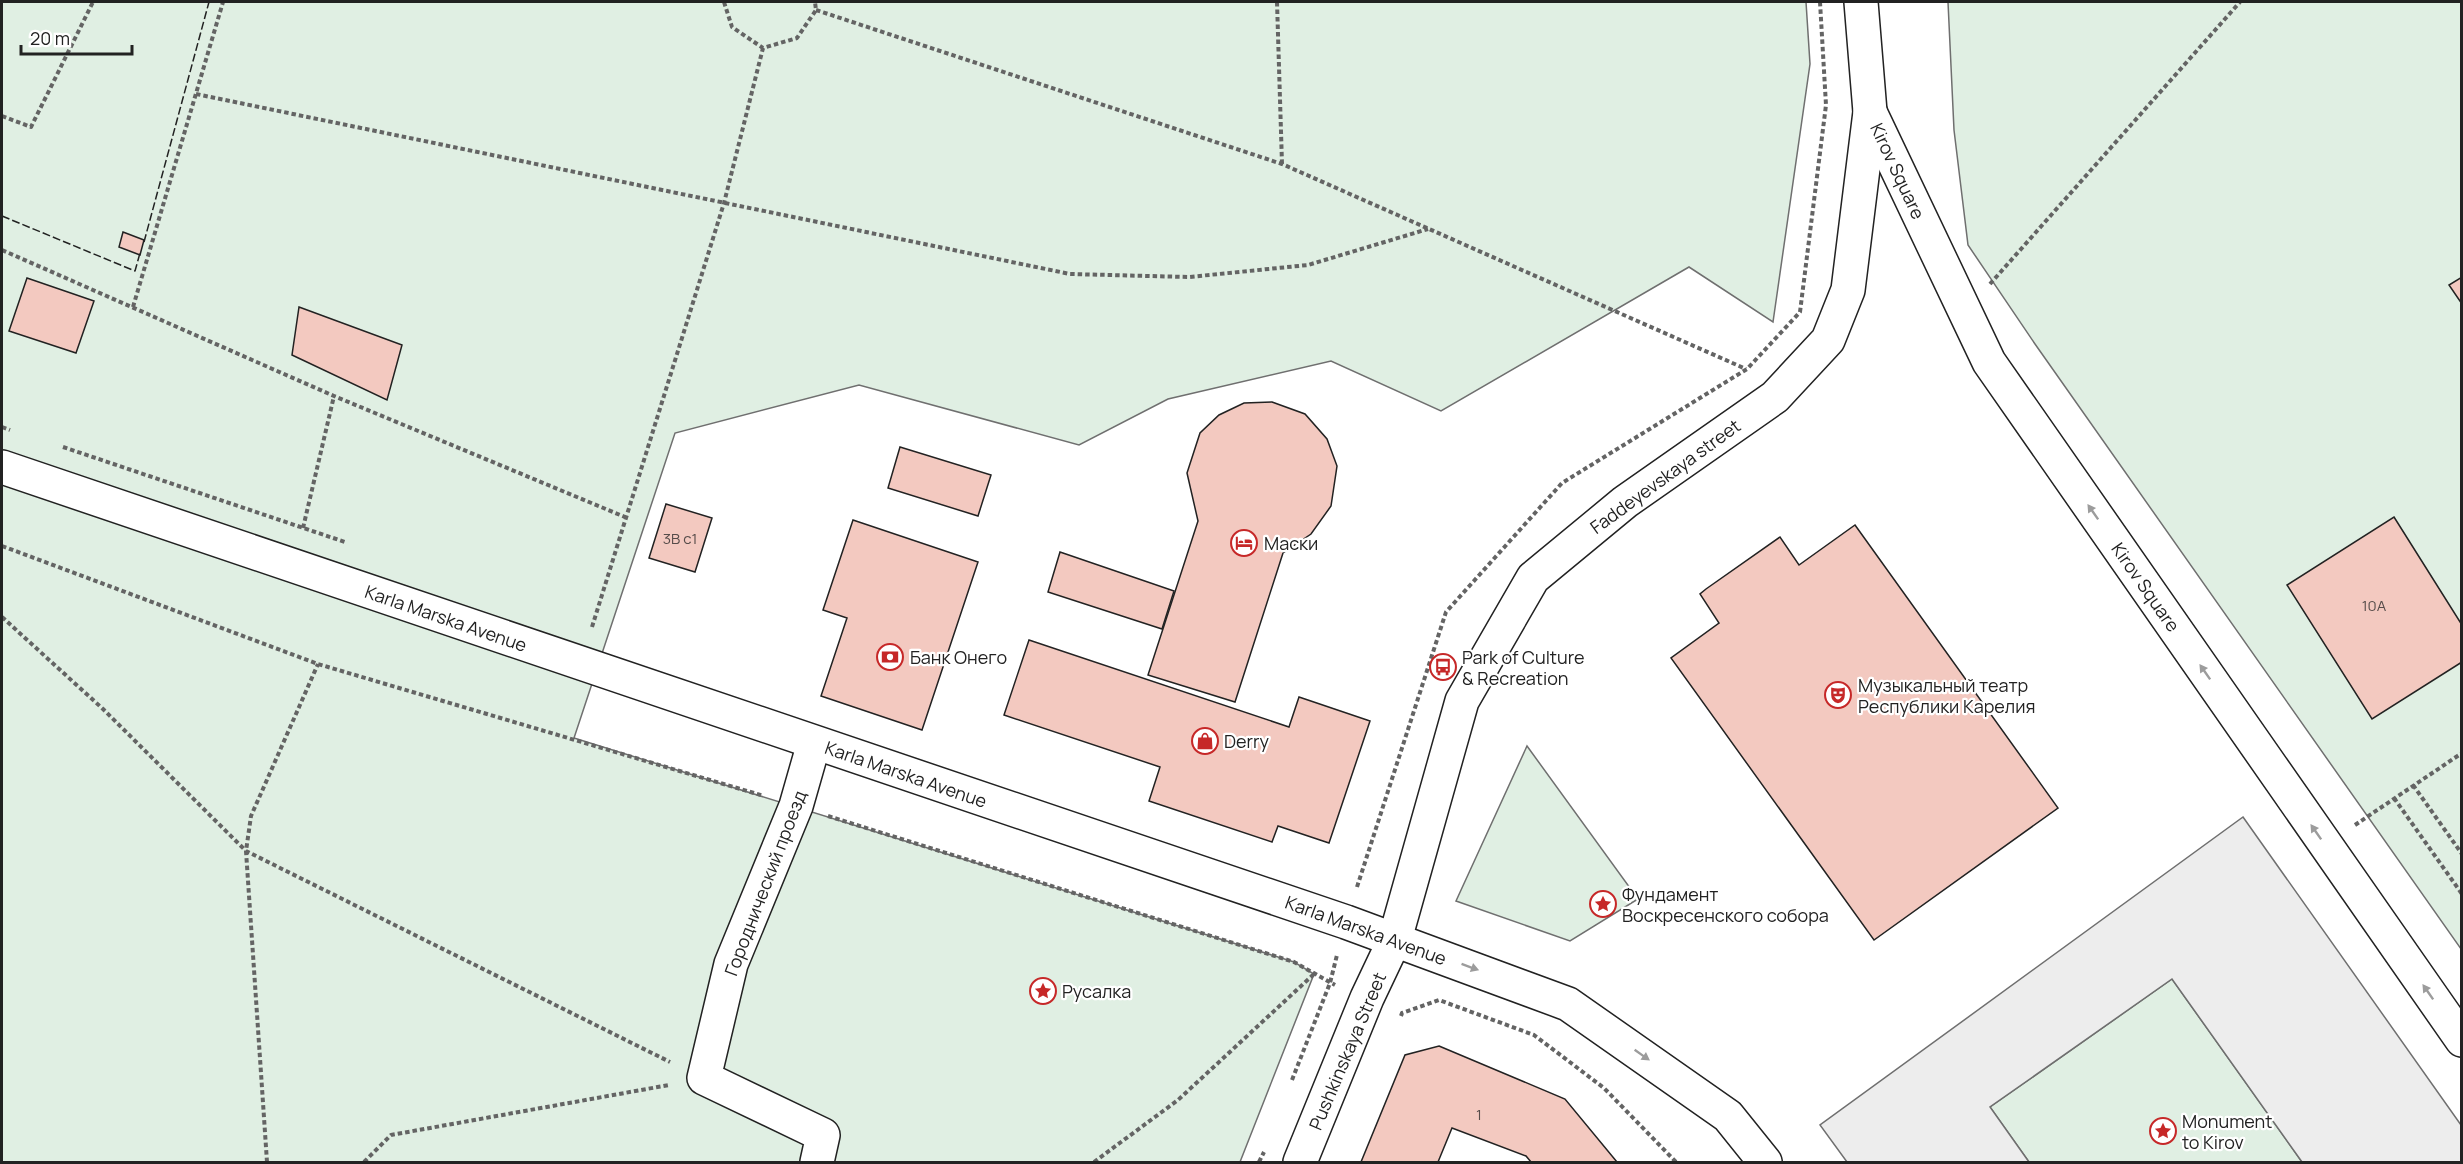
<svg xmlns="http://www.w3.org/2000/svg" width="2463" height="1164" viewBox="0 0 2463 1164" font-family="Manrope,sans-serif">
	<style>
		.green { fill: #e0efe3; stroke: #6f6f6f; stroke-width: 1.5 }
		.parking { fill: #ededed; stroke: #6f6f6f; stroke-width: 1.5 }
		.building { fill: #f3c9c0; stroke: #222; stroke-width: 1.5 }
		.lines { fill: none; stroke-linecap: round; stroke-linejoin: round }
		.minor-casing { stroke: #222; stroke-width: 36 }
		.path { stroke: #646464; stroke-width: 4; stroke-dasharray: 4.5 3; stroke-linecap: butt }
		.minor { stroke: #fff; stroke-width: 33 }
		.fence { stroke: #222; stroke-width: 1.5; stroke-dasharray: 8 3; stroke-linecap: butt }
		.oneway { fill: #9c9c9c }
		.labels { text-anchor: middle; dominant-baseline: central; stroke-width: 4.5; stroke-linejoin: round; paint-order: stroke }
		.number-label { font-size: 15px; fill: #564c4a }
		.street-label { font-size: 18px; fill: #222; stroke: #fff }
		.poi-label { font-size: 18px; fill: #222; stroke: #fff; text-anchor: start }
	</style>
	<rect width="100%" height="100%" fill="#fff"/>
	<g class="green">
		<path d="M2 2H1806L1810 64 1773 322 1689 267 1441 411 1331 361 1168 399 1079 445 859 385 675 433 574 738 1294 962 1314 974 1240 1162H2Z"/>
		<path d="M1948 2H2461V949L2035 344 1968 245 1954 130Z"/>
		<path d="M1527 746 1638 899 1570 941 1456 901Z"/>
		<path d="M2172 979 2302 1162H2029L1990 1107Z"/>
	</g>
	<path class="parking" d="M2243 817 2461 1125V1162H2302L2172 979 1990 1107 2029 1162H1847L1820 1125Z"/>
	<g class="building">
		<path d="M123 232 144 240 140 255 119 247Z"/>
		<path d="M2462 277V304L2449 285Z"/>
		<path d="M27 278 94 301 76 353 9 331Z"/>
		<path d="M299 307 402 345 387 400 292 355Z"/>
		<path d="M1272 402 1305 414 1327 439 1337 466 1331 506 1311 534 1283 553 1235 702 1148 675 1198 521 1187 473 1200 433 1219 415 1244 403Z"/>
		<path d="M900 447 991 475 978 516 888 488Z"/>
		<path d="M666 504 712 518 695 572 649 558Z"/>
		<path d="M2394 517 2462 625V662L2372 719 2287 585Z"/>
		<path d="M853 520 978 562 922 730 821 696 847 618 823 610Z"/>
		<path d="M1855 525 2058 808 1874 940 1671 658 1719 623 1700 594 1706 589 1780 537 1799 565Z"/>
		<path d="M1060 552 1174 591 1162 629 1048 592Z"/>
		<path d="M1029 640 1289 727 1299 697 1370 721 1329 843 1278 826 1272 842 1149 801 1160 767 1004 715Z"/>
		<path d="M1439 1046 1565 1099 1617 1162H1531L1526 1156 1452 1128 1438 1162H1361L1405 1055Z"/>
	</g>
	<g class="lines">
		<defs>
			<g id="minor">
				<path d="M1870 112 1989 362 2462 1040"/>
				<path d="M2 467 1346 922 1568 1004 1728 1116 1765 1162"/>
				<path d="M814 743 796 806 731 964 704 1078 823 1135 817 1162"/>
				<path d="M1300 1162 1367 998 1395 939 1462 701 1533 578 1625 502 1775 397 1828 340 1848 290 1870 112 1861 2"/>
			</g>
		</defs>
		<use href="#minor" class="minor-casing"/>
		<g class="path">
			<path d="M724 2 732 27 763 48 797 38 816 10 815 2"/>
			<path d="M1277 2 1282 164"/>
			<path d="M816 10 1282 164 1746 369"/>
			<path d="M196 94 1070 274 1189 277 1308 265 1428 229"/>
			<path d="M2 116 31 127 93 2"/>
			<path d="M2 250 334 396 625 517"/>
			<path d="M1990 284 2240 2"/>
			<path d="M133 307 223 2"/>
			<path d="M2 427 10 430"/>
			<path d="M63 447 345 542"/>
			<path d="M303 528 334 396"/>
			<path d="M2 546 318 664 764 796"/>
			<path d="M2 617 103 709 246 851 670 1062"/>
			<path d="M592 627 724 203 763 48"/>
			<path d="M2413 785 2462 854"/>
			<path d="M2394 798 2462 894"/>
			<path d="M828 816 1294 962 1335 985"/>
			<path d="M2355 825 2462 753"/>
			<path d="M1357 887 1446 612 1562 483 1747 369 1800 312 1826 105 1820 2"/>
			<path d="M1401 1016 1402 1013 1439 1000 1534 1035 1604 1088 1676 1162"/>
			<path d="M1292 1080 1330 983 1337 955"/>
			<path d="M267 1162 246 851 251 816 318 664"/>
			<path d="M364 1162 391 1135 669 1085"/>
			<path d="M1094 1162 1178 1100 1314 974"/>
			<path d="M1259 1162 1264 1152"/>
		</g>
		<use href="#minor" class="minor"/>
		<g class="fence">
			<path d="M2 216 135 271 140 253"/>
			<path d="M144 242 209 2"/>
		</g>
	</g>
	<defs><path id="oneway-solid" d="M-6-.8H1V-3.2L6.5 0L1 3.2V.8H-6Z" transform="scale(1.5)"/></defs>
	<g class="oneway">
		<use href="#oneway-solid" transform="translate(2093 512) rotate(-125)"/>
		<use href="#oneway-solid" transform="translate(2205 672) rotate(-125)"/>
		<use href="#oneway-solid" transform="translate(2316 832) rotate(-125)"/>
		<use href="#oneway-solid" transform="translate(1470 967) rotate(20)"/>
		<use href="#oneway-solid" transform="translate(2428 992) rotate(-125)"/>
		<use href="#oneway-solid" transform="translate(1642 1055) rotate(35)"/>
	</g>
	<defs>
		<symbol id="hotel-ring" viewBox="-11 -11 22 22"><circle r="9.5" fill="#fff" stroke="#c62828" stroke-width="1.5"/><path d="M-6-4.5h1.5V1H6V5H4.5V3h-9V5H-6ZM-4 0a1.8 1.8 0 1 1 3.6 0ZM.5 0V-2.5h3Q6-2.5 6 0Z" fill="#c62828"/></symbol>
		<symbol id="bank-ring" viewBox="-11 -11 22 22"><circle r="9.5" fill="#fff" stroke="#c62828" stroke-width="1.5"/><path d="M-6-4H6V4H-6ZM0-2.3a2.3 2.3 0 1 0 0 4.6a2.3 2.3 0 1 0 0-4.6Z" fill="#c62828"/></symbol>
		<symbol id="bus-ring" viewBox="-11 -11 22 22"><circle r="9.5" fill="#fff" stroke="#c62828" stroke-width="1.5"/><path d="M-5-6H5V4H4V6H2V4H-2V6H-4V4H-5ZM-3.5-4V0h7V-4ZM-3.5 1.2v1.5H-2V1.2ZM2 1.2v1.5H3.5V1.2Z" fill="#c62828"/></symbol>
		<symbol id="theatre-ring" viewBox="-11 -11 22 22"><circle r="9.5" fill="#fff" stroke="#c62828" stroke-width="1.5"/><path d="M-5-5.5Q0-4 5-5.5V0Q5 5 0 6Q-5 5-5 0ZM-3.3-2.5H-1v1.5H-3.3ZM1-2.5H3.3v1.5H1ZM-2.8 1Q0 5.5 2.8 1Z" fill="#c62828"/></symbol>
		<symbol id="shop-ring" viewBox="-11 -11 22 22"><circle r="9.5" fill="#fff" stroke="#c62828" stroke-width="1.5"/><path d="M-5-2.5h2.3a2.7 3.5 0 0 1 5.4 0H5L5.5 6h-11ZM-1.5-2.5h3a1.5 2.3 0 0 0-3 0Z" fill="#c62828"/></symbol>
		<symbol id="sight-ring" viewBox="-11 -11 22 22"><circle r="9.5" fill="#fff" stroke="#c62828" stroke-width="1.5"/><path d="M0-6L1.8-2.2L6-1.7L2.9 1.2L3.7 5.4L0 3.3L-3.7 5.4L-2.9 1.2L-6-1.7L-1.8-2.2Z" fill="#c62828"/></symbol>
	</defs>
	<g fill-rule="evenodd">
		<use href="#hotel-ring" x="1229" y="528" width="30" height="30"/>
		<use href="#bank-ring" x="875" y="642" width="30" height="30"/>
		<use href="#bus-ring" x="1428" y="652" width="30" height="30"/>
		<use href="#theatre-ring" x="1823" y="680" width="30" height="30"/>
		<use href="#shop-ring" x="1190" y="726" width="30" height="30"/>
		<use href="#sight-ring" x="1588" y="889" width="30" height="30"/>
		<use href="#sight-ring" x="1028" y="976" width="30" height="30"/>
		<use href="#sight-ring" x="2148" y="1116" width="30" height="30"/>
	</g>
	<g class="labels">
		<g class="number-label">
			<text x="680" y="538">3В с1</text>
			<text x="2374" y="605">10А</text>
			<text x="1479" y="1114">1</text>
		</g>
		<g class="street-label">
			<text transform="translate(1898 171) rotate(65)">Kirov Square</text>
			<text transform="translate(1665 476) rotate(-36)">Faddeyevskaya street</text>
			<text transform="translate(2146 587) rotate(55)">Kirov Square</text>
			<text transform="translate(446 618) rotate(19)">Karla Marska Avenue</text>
			<text transform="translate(906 774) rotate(19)">Karla Marska Avenue</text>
			<text transform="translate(765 883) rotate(-69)">Городнический проезд</text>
			<text transform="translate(1366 930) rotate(20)">Karla Marska Avenue</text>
			<text transform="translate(1347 1051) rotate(-67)">Pushkinskaya Street</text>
		</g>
		<g class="poi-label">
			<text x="1264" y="543">Маски</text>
			<text x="910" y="657">Банк Онего</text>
			<text x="1462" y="657">Park of Culture<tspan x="1462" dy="21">&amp; Recreation</tspan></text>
			<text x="1858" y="685">Музыкальный театр<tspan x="1858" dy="21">Республики Карелия</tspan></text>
			<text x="1224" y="741">Derry</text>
			<text x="1622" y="894">Фундамент<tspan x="1622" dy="21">Воскресенского собора</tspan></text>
			<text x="1062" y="991">Русалка</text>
			<text x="2182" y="1121">Monument<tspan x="2182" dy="21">to Kirov</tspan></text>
		</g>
	</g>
	<rect width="2463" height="1164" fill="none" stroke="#222222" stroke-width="6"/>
	<path d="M21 45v9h111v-9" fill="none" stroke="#222222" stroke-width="3"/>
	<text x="30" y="45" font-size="18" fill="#222222" stroke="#ffffff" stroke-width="4.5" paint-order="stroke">20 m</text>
</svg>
